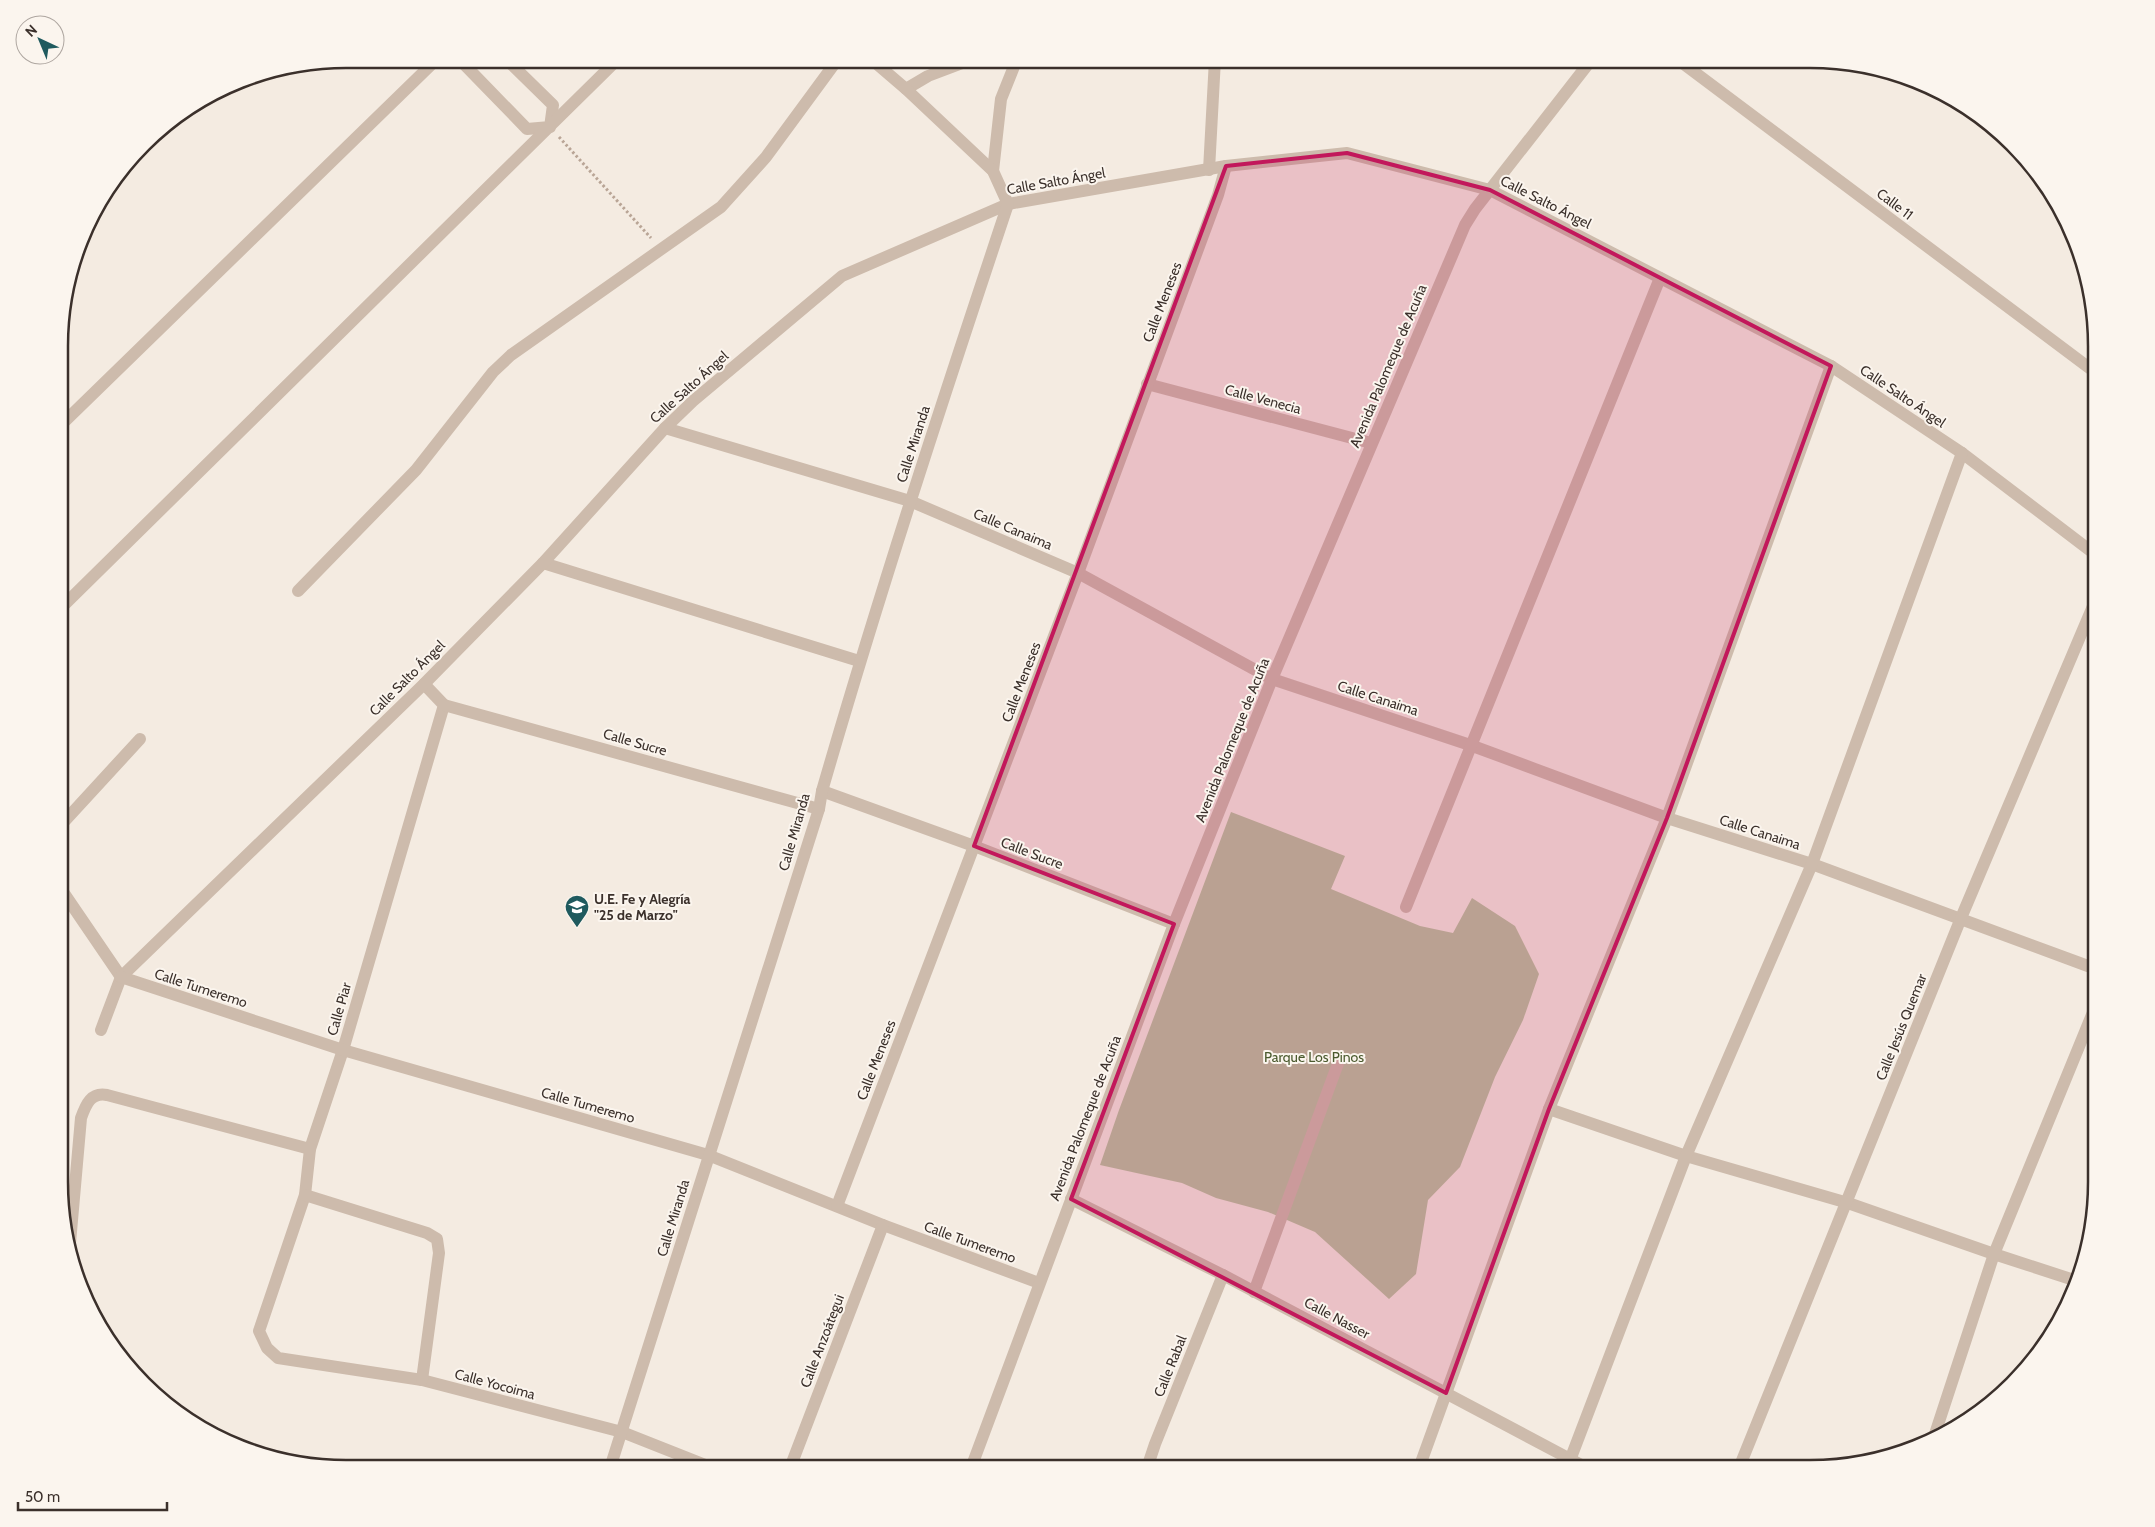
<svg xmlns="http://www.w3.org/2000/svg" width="2155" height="1527" viewBox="0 0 2155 1527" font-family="Cabin,sans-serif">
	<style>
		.green { fill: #b8c4a0 }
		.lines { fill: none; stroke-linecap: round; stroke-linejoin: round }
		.path { stroke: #b9a596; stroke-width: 3; stroke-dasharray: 2.5 2.5; stroke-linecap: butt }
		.service { stroke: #cdbbac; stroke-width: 12 }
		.minor { stroke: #cdbbac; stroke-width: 12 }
		.tertiary { stroke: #cdbbac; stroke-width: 12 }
		.marked { fill: #c2185b; fill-opacity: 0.2; stroke: #c2185b; stroke-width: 4; stroke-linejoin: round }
		.labels { text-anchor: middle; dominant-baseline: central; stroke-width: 4; stroke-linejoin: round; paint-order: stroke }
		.street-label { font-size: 14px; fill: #3b302b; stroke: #fbf5ee }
		.poi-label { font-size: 14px; font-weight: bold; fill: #3b302b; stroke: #fbf5ee; text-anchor: start }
		.park-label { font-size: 14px; fill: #4a5a2e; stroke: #fbf5ee }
		.rim { fill: none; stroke: #3b302b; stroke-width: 2.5 }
	</style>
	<rect width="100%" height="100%" fill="#f4ebe1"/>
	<path class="green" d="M1231 812 1345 856 1331 889 1420 926 1453 933 1472 898 1515 926 1539 974 1523 1020 1495 1077 1460 1167 1428 1200 1416 1274 1389 1299 1315 1232 1268 1212 1216 1198 1182 1183 1100 1165 1119 1110Z"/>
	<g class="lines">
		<path class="path" d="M559 137 651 238"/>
		<g class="service">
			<path d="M101 1030 121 977"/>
			<path d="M1254 1292 1340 1058"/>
		</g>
		<g class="minor">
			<path d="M459 59 527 129 550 127 553 105 506 59"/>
			<path d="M1677 59 2096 373"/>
			<path d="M906 89 928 76 973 59"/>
			<path d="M149 140 165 125"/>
			<path d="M1209 170 1215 59"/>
			<path d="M993 171 1001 99 1017 59"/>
			<path d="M1147 384 1371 443"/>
			<path d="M61 425 437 59"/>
			<path d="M665 428 910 501 1078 573 1272 679 1470 745 1667 818 1812 864 2096 969"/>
			<path d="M543 563 859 661"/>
			<path d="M298 591 416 470 493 372 511 355 721 207 766 157 838 59"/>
			<path d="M61 608 618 59"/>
			<path d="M424 684 444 705 343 1050 310 1149 305 1195 259 1331 267 1348 278 1358 422 1380 622 1432 713 1468"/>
			<path d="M444 705 819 809"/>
			<path d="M822 791 974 846 1174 924"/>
			<path d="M61 825 140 739"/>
			<path d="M61 889 121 977"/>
			<path d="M1406 907 1660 278"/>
			<path d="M121 977 424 684 543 563 665 428 693 401 842 276 1008 204 1226 166 1347 153 1490 190 1831 366 1962 453 2096 555"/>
			<path d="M121 977 343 1050 708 1155 883 1225 1039 1283"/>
			<path d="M1549 1109 1686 1156 1848 1203 1994 1254 2077 1281"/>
			<path d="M305 1195 427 1233 437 1239 439 1253 422 1380"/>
			<path d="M1071 1199 1223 1275 1587 1468"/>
			<path d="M837 1206 1078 573 1218 195 1226 166"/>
			<path d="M70 1243 81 1118C86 1104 91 1092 107 1095L310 1149"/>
			<path d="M1933 1440 1994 1254 2096 1005"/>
			<path d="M610 1468 819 809 822 791C879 594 943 399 1008 204L993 171 906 89 871 59"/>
			<path d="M790 1468 883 1225"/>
			<path d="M1147 1468 1155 1444 1223 1275"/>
			<path d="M1419 1468 1549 1109 1667 818 1831 366"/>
			<path d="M1567 1468 1686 1156 1812 864 1962 453"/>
			<path d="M1739 1468 1961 918 2096 599"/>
		</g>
		<path class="tertiary" d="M971 1468 1174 924 1272 679 1465 225 1475 209 1592 59"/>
	</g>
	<path class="marked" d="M1347 153 1490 190 1831 366 1667 818 1549 1109 1446 1393 1071 1199 1174 924 974 846 1226 166Z"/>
	<defs>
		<symbol id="school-pin" viewBox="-11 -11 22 30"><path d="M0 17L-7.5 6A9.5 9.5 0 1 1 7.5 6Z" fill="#1f5a5e" stroke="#fbf5ee"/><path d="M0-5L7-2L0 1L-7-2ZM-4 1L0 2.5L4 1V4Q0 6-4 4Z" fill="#fff"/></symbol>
	</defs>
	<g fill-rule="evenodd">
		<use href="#school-pin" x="563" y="893" width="28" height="38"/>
	</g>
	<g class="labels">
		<g class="street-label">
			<text transform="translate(1056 181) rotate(-10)">Calle Salto Ángel</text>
			<text transform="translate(1546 202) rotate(27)">Calle Salto Ángel</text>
			<text transform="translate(1895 204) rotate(37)">Calle 11</text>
			<text transform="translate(1162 302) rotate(-69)">Calle Meneses</text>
			<text transform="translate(1388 366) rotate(-67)">Avenida Palomeque de Acuña</text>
			<text transform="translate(689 387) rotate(-42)">Calle Salto Ángel</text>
			<text transform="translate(1903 396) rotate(34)">Calle Salto Ángel</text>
			<text transform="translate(1263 399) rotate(15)">Calle Venecia</text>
			<text transform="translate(913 444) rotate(-72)">Calle Miranda</text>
			<text transform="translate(1013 529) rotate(23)">Calle Canaima</text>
			<text transform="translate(407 678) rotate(-45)">Calle Salto Ángel</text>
			<text transform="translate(1021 682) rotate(-69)">Calle Meneses</text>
			<text transform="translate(1378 698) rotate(18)">Calle Canaima</text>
			<text transform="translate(1232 740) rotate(-68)">Avenida Palomeque de Acuña</text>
			<text transform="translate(635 742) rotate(16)">Calle Sucre</text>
			<text transform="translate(794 832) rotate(-74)">Calle Miranda</text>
			<text transform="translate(1760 832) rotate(18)">Calle Canaima</text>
			<text transform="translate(1032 853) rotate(21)">Calle Sucre</text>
			<text transform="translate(201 988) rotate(18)">Calle Tumeremo</text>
			<text transform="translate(339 1009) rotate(-74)">Calle Piar</text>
			<text transform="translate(1901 1027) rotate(-68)">Calle Jesús Quemar</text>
			<text transform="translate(876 1060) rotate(-69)">Calle Meneses</text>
			<text transform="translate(588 1105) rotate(16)">Calle Tumeremo</text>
			<text transform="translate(1085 1118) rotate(-69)">Avenida Palomeque de Acuña</text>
			<text transform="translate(673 1218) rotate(-73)">Calle Miranda</text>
			<text transform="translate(970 1242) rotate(20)">Calle Tumeremo</text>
			<text transform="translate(1337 1318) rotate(28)">Calle Nasser</text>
			<text transform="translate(822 1341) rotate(-69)">Calle Anzoátegui</text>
			<text transform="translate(1170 1366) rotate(-68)">Calle Rabal</text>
			<text transform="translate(495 1384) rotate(15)">Calle Yocoima</text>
		</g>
		<g class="poi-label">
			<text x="594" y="899">U.E. Fe y Alegría<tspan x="594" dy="16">"25 de Marzo"</tspan></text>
		</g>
		<g class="park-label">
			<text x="1314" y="1057">Parque Los Pinos</text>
		</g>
	</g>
	<path d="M0 0H2155V1527H0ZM346 68H1810A278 278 0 0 1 2088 346V1182A278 278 0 0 1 1810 1460H346A278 278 0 0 1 68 1182V346A278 278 0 0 1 346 68Z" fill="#fbf5ee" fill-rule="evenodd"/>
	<path class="rim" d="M346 68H1810A278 278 0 0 1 2088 346V1182A278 278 0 0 1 1810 1460H346A278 278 0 0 1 68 1182V346A278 278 0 0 1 346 68Z"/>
	<g transform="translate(40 40) rotate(316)"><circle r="24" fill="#fbf5ee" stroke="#aea6a0"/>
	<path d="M0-4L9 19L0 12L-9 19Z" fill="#1f5a5e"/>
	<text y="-8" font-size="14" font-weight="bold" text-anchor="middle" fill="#3b302b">N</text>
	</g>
	<path d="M18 1502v8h149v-8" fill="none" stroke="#3b302b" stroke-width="2.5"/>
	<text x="25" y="1502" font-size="15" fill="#3b302b" stroke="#fbf5ee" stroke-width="4" paint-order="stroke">50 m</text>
</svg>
